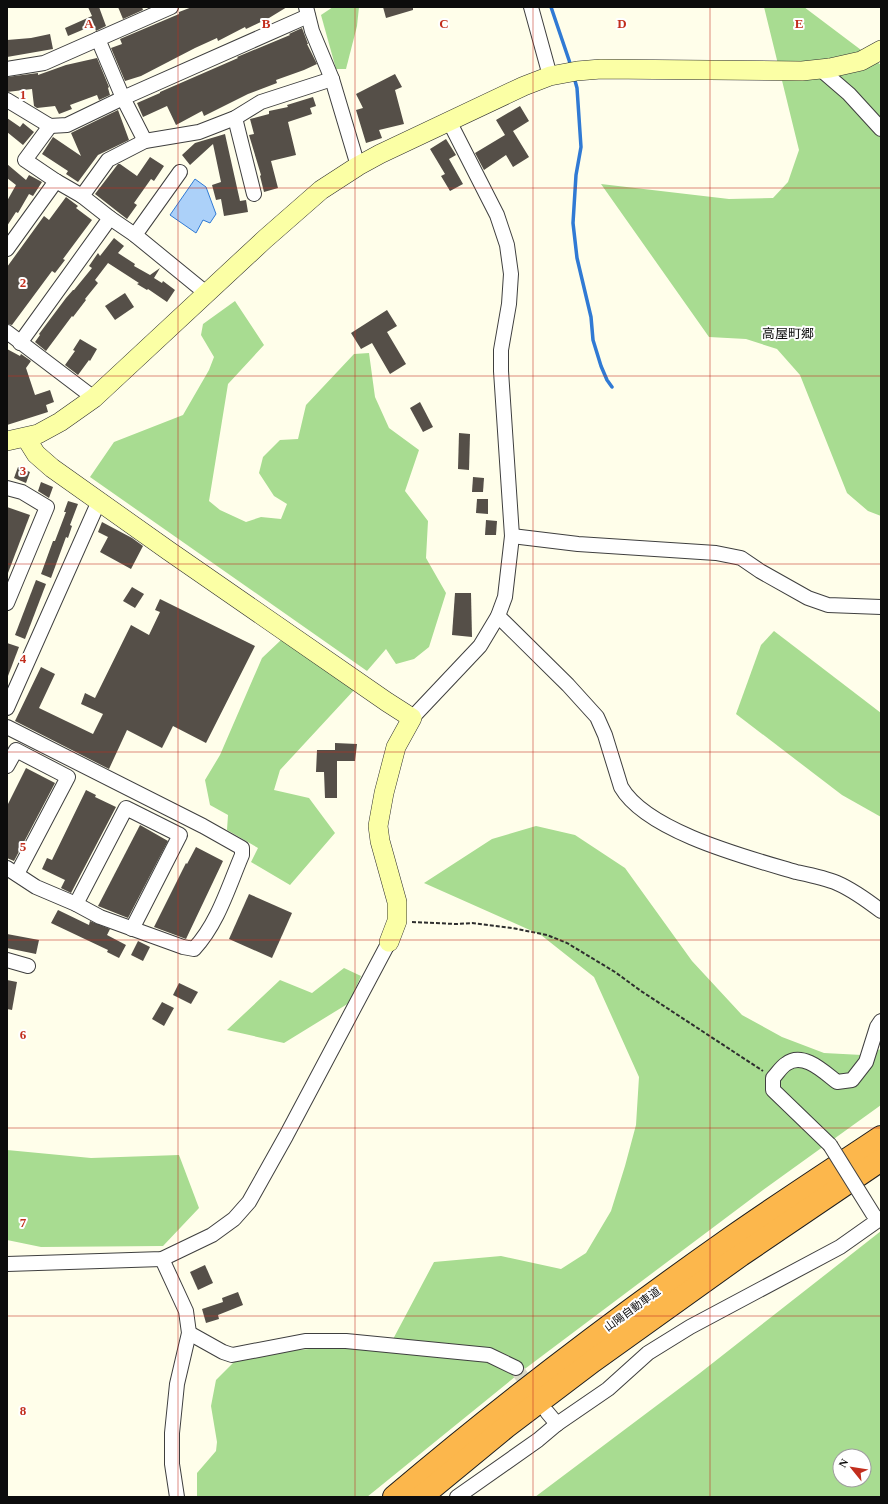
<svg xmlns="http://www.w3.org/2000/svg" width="888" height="1504" viewBox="0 0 888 1504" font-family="'Times New Roman','Noto Sans JP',serif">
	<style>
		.forest { fill: #a8dc91; fill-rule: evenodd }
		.water { fill: #acd1f9; stroke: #307ad4 }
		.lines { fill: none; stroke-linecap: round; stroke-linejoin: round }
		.stream { stroke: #307ad4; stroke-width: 3.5 }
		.building { fill: #554f48 }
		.street-tunnel { stroke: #dbdac9; stroke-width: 14; stroke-dasharray: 14 7; stroke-linecap: butt }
		.street-casing { stroke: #3f3f3f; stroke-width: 16 }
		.secondary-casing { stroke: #2e2e2e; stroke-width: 20 }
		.highway-casing { stroke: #1d1d1d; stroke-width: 24 }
		.path { stroke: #2e2e2e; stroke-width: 2; stroke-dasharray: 4 2; stroke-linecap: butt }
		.street { stroke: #fff; stroke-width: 14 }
		.secondary { stroke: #fbffa5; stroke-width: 19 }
		.highway { stroke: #fcb74c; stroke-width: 22 }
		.street-bridge-casing { stroke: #3f3f3f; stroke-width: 16; stroke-linecap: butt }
		.street-bridge { stroke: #fff; stroke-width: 14 }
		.grid { fill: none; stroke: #c22e1d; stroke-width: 1; stroke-opacity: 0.55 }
		.labels { text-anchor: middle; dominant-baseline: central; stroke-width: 4; stroke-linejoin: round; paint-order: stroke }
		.street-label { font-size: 11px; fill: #0c0c0c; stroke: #fff }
		.quarter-label { font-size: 13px; fill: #0c0c0c; stroke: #fff }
		.grid-label { font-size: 13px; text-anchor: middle; font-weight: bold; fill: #c22e1d; stroke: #fff; stroke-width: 4; stroke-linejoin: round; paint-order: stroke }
	</style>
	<rect width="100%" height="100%" fill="#fffeea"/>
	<g class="forest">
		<path d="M333 7H359L357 26 346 69H336L321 15Z"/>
		<path d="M764 7H804L881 65V516L868 511 847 493 800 375 777 349 746 339 709 337 601 184 729 199 773 198 788 182 799 150Z"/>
		<path d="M235 301 264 345 228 384 209 501 220 510 246 522 261 517 281 519 287 504 274 496 259 473 263 457 280 440 298 439 306 405 354 354 369 353 375 397 389 428 419 450 405 491 428 521 426 558 446 593 429 647 414 659 396 664 386 649 367 671 90 477 114 442 183 415 209 370 214 357 201 335 203 324Z"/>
		<path d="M774 631 881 713V817L842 795 736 714 761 645Z"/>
		<path d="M281 640 355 689 280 770 274 790 309 798 335 833 290 885 251 862 258 848 227 830 228 815 210 805 205 780 220 755 262 658Z"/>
		<path d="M536 826 575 835 625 868 692 961 742 1015 782 1037 824 1053 862 1055 881 1049V1105L763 1190 526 1368 367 1497H197V1473L216 1451 217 1442 211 1406 216 1380 235 1361 256 1353 391 1343 434 1262 501 1256 561 1269 586 1253 611 1211 625 1166 636 1125 639 1077 594 977 541 935 424 883 492 839Z"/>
		<path d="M344 968 361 976 349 1003 284 1043 227 1030 280 980 312 993Z"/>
		<path d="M7 1150 91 1158 179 1155 199 1208 163 1246 41 1247 7 1240Z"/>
		<path d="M881 1231V1497H535L700 1373ZM840 1456H864V1480H840Z"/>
	</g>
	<path class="water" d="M195 179 206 187 216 214 210 223 203 220 196 233 170 215Z"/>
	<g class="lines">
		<g class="stream">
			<path d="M551 7 571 66"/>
			<path d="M574 77 577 88 581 147 576 175 573 223 577 258 591 317 593 340 601 366 607 380 612 387"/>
		</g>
	</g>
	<g class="building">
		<path d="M88 7H99L106 26 96 31 94 25 68 36 65 28 92 16Z"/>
		<path d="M118 7H142L143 10 123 19Z"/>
		<path d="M192 7H287L269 18 246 29 245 27 218 41 217 38 195 48 141 76 125 81 111 48 122 44 120 39 179 14V12Z"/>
		<path d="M383 7H413V10L386 18Z"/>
		<path d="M302 28 308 44H307L317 64 304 70 276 80 277 83 248 94 204 116 202 111 176 125 167 106 143 117 137 103 160 93V92L238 58 237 57 290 35 289 34Z"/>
		<path d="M50 34 53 49 7 57V40L31 38Z"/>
		<path d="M97 58 109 87 108 88 110 95 99 100 97 95 70 105 72 109 59 114 55 106 37 108 34 106 32 89 7 92V77L38 73V75L66 65Z"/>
		<path d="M395 74 402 87 395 90 404 124 379 130 382 138 366 143 356 110 363 108 356 94Z"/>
		<path d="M313 97 316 106 310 108 312 114 288 122 296 155 271 161 278 188 264 192 260 176 261 175 249 135 254 134 250 119 269 114V111L288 107 287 105Z"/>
		<path d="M520 106 529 121 513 131 529 157 513 167 506 155 484 170 475 153 505 135 496 120Z"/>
		<path d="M118 110 129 140 98 155 78 182 66 174 68 171 42 154 53 137 81 156 71 133Z"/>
		<path d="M7 118 20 127 23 123 34 132 23 145 7 132Z"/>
		<path d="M225 134 240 201 246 200 248 212 224 216 221 199 216 200 212 185 221 182 213 144 190 165 182 155 195 143Z"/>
		<path d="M446 139 456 155 449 159 463 184 450 191 441 176 445 174 430 149Z"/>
		<path d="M150 157 164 166 154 181 151 179 134 203 137 205 127 219 95 194 118 164H120L137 176Z"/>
		<path d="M7 164 26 180 29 175 42 182 33 196 29 194 18 213 16 212 7 226V201L16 185 7 178Z"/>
		<path d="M66 197 78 206 76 208 92 220 63 259 65 260 55 273 52 271 12 325 7 324V267L44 216 49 220Z"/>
		<path d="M114 238 124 246 118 253 135 264 134 266 150 275 160 268 154 278 162 283 163 281 175 290 167 302 148 289 147 290 137 284 139 283 108 263 95 280 98 283 85 299 86 300 73 317 72 316 46 351 35 342 40 335 39 334 66 298 73 290H74L92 268 89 266 98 253 100 256Z"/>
		<path d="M125 293 134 307 115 320 105 306Z"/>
		<path d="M387 310 397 326 387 332 406 364 390 374 372 343 361 349 351 333Z"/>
		<path d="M80 339 97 349 90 361 89 360 78 375 65 365 75 351 73 350Z"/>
		<path d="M7 349 20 356 21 354 31 361 26 368 35 395 50 390 54 402 46 405 48 412 7 425Z"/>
		<path d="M420 402 433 427 423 432 410 408Z"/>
		<path d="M459 433 470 434 469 470 458 469Z"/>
		<path d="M18 467 30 472 26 483 14 478Z"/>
		<path d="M473 477 484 478 483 492H472Z"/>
		<path d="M41 482 53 487 49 498 38 491Z"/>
		<path d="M477 499H488V514L476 513Z"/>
		<path d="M68 501 78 504 70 525 72 526 68 538 66 537 51 578 41 574 53 541H55L66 512H64Z"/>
		<path d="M7 507 30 515 8 573H7Z"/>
		<path d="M486 520 497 521 496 535H485Z"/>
		<path d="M102 522 132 538 143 546 131 569 100 552 108 537 98 532Z"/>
		<path d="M36 580 46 584 25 639 15 635Z"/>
		<path d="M132 587 144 594 135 608 123 601Z"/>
		<path d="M455 593H471L472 637 452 635Z"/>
		<path d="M160 599 255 646 206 743 173 726 162 748 127 730 109 769 15 721 41 667 55 674 39 708 93 734 103 714 81 704 85 693 95 698 131 625 149 635 160 612 155 610Z"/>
		<path d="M7 643 19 647 8 676H7Z"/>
		<path d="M335 743 357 744 355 761H337V798H325L324 772H316L317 750H335Z"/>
		<path d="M26 768 55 783 14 861 7 858V806Z"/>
		<path d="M86 790 96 795 95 797 116 807 71 893 61 888 65 880 42 869 47 858 52 860Z"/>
		<path d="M140 825 168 841 128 918 98 906Z"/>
		<path d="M196 847 223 861 186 939 154 927 186 863 187 864Z"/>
		<path d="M249 894 292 913 272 958 229 939Z"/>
		<path d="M58 910 89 925 90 921 110 929 107 935 126 945 119 958 107 952 108 950 51 923Z"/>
		<path d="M7 934 39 940 36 954 7 948Z"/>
		<path d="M138 941 150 947 143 961 131 955Z"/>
		<path d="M7 980 17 982 12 1010 7 1009Z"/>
		<path d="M179 983 198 992 191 1004 173 995Z"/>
		<path d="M162 1002 174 1008 164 1026 152 1019Z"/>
		<path d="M205 1265 213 1283 198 1290 190 1272Z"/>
		<path d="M238 1292 243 1305 218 1315 219 1319 206 1323 202 1309 223 1302 222 1298Z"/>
	</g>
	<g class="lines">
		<path class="street-tunnel" d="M516 1368 534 1394"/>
		<defs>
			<g id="street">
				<path d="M306 7 312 31 332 79 358 166"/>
				<path d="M531 7 550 76"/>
				<path d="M98 39 123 98 145 141"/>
				<path d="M7 69 44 63 171 7"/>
				<path d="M820 69 849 94 881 129"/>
				<path d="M7 100 50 126 67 125 123 98 308 16"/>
				<path d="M235 118 254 194"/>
				<path d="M50 126 25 160 56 181 82 196 110 218 135 235 206 293"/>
				<path d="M82 196 108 160 145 141 199 132 235 118 261 102 332 79"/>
				<path d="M135 235 180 172"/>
				<path d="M7 249 56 181"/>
				<path d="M7 332 94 398"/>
				<path d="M20 343 110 218"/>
				<path d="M7 488 22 492 47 507 7 603"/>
				<path d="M512 536 578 544 716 553 741 558 760 571 808 598 828 605 881 607"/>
				<path d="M498 616 568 685 597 717 605 735 621 787C647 832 749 858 796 872 810 875 825 878 837 883 853 890 868 901 881 911"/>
				<path d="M7 708 99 501"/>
				<path d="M412 718 480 646 498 616 505 597 512 536 501 371V350L509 304 511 274 507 245 497 215 449 121"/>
				<path d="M7 727 203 826 242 848V855C228 888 218 923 194 949L183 947 100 917 76 904 36 887 7 868"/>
				<path d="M7 766 16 750 68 777 17 874"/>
				<path d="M76 904 126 808 180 835 132 929"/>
				<path d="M7 960 28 966"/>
				<path d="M830 1145 773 1090V1078C777 1074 781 1067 786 1064 803 1051 824 1072 837 1082L852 1080 866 1062 877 1027 881 1021"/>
				<path d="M162 1259 186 1311 189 1333 177 1384 172 1433V1464L177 1497"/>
				<path d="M7 1264 162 1259 212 1235 234 1219 249 1202 286 1136 389 942"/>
				<path d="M189 1333 223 1352 232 1355 305 1341H346L489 1355 516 1368"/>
				<path d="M547 1412 557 1424"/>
				<path d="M457 1497 538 1440 557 1424 608 1389 648 1353 690 1327 840 1247 881 1218"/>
			</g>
			<g id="secondary">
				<path d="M26 438 36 454 52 468 169 551 387 702 412 718 396 747 384 793 378 826 380 841 397 902V921L389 942"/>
				<path d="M7 441 38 434 60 422 94 398 265 239 321 190 358 166 380 154 524 86 550 76 577 71 601 69 802 71 830 68 861 61 881 50"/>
			</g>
			<g id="highway">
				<path d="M394 1497C501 1406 614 1320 729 1239 779 1204 830 1171 881 1137"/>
				<path d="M421 1497 506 1427 593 1361 741 1255 881 1160"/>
			</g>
		</defs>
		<use href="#street" class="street-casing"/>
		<use href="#secondary" class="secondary-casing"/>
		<use href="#highway" class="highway-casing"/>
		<path class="path" d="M412 922 456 924 472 923 512 928 547 935 567 943 615 972 641 991 763 1071"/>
		<use href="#street" class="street"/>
		<use href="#secondary" class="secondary"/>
		<use href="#highway" class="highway"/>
		<defs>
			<path id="street-bridge" d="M830 1145 873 1214"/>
		</defs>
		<use href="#street-bridge" class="street-bridge-casing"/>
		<use href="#street-bridge" class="street-bridge"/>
	</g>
	<path class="grid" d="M178 7V1497M355 7V1497M533 7V1497M710 7V1497M7 188H881M7 376H881M7 564H881M7 752H881M7 940H881M7 1128H881M7 1316H881"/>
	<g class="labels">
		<g class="street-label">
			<text transform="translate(632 1309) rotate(-36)">山陽自動車道</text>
		</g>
		<g class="quarter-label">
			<text x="788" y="333">高屋町郷</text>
		</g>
	</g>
	<g class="grid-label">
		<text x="89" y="28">A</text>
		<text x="266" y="28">B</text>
		<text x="444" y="28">C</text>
		<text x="622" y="28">D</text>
		<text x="799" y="28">E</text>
		<text x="23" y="99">1</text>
		<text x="23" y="287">2</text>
		<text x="23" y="475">3</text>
		<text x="23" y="663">4</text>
		<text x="23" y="851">5</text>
		<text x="23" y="1039">6</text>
		<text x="23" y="1227">7</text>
		<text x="23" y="1415">8</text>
	</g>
	<rect width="888" height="1504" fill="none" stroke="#0c0c0c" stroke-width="16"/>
	<g transform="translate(852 1468) rotate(300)"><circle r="19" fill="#ffffff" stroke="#9e9e9e"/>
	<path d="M0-3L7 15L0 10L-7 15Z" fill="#c22e1d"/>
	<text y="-6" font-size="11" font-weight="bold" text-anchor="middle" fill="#0c0c0c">N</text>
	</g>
</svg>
